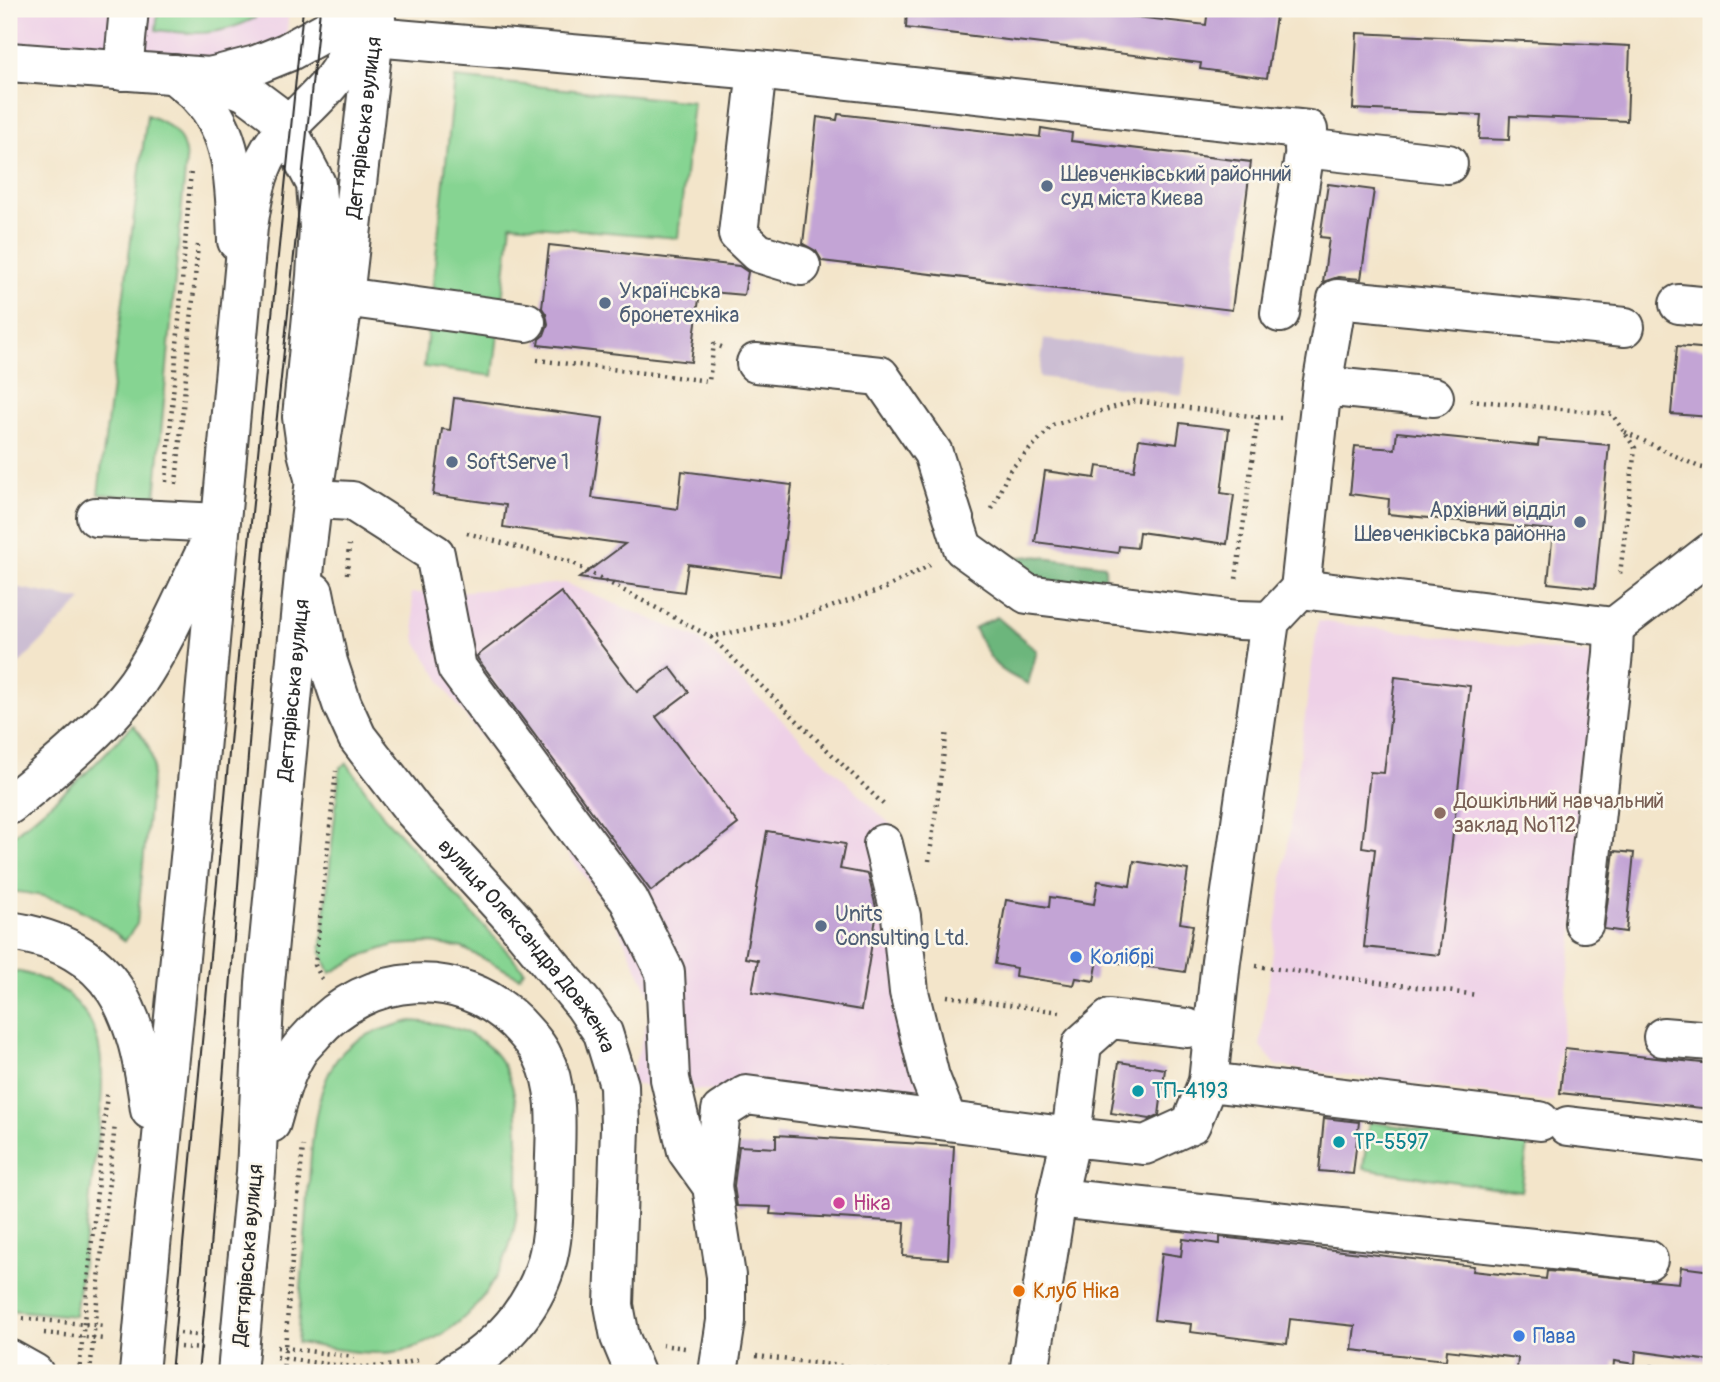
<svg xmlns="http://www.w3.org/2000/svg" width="1720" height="1382" viewBox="0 0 1720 1382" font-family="Pangolin,sans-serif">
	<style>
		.built { fill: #eed0e7 }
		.industrial { fill: #ccbed3 }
		.green { fill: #86d492; stroke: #58805e; stroke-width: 2 }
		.forest { fill: #6cb67c; stroke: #4c7054; stroke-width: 2 }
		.building { fill: #c3a4d5 }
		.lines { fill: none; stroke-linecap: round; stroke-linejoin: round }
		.minor-casing { stroke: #494743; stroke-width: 42 }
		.major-casing { stroke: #494743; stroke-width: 42 }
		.path { stroke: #494743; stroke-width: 4.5; stroke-dasharray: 2 5; stroke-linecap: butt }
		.minor { stroke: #fff; stroke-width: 38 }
		.major { stroke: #fff; stroke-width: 38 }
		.tram { stroke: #2b2b2b; stroke-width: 2 }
		.major-bridge-casing { stroke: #494743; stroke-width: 42; stroke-linecap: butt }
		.path-bridge { stroke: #494743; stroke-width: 4.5; stroke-dasharray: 2 5; stroke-linecap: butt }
		.major-bridge { stroke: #fff; stroke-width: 38 }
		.service-dot { fill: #5c6f8a; stroke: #fbf7ec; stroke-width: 2.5 }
		.education-dot { fill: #8d6e63; stroke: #fbf7ec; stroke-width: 2.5 }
		.shop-dot { fill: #3f7fe0; stroke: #fbf7ec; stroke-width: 2.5 }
		.culture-dot { fill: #0f9aa8; stroke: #fbf7ec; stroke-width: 2.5 }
		.hotel-dot { fill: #d1479c; stroke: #fbf7ec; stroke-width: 2.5 }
		.food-dot { fill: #e8710a; stroke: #fbf7ec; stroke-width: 2.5 }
		.labels { text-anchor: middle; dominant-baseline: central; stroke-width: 5; stroke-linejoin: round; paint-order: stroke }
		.street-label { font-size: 21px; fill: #2b2b2b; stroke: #fbf7ec }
		.service-label { font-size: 21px; fill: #4e5e75; stroke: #fbf7ec; text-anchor: start }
		.education-label { font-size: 21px; fill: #785e54; stroke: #fbf7ec; text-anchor: start }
		.shop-label { font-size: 21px; fill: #366cbe; stroke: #fbf7ec; text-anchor: start }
		.culture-label { font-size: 21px; fill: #0d838f; stroke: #fbf7ec; text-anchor: start }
		.hotel-label { font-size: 21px; fill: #b23c85; stroke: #fbf7ec; text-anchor: start }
		.food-label { font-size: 21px; fill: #c56008; stroke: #fbf7ec; text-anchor: start }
	</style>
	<rect width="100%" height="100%" fill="#fbf7ec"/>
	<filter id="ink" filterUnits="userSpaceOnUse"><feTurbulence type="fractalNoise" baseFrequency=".0143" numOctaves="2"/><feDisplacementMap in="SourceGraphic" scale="14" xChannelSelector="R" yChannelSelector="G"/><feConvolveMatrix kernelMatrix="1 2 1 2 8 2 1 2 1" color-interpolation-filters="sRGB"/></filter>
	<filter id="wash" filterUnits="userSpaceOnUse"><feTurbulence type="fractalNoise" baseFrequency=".00686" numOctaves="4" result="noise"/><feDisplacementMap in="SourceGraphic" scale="28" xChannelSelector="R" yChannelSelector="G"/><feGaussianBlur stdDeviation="1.57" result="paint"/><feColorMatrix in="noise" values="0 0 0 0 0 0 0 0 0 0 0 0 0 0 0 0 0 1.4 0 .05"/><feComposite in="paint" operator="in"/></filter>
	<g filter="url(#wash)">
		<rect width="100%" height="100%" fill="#f3e5ca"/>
		<g class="built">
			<path d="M9 9H289L286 41 212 60 9 43Z"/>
			<path d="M565 583 697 638 891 825 915 918 918 946 946 1074 969 1112 629 1084 653 1002 610 910 449 694 416 641 411 593 456 592Z"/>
			<path d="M1318 621 1606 657 1554 1102 1277 1066 1260 1046Z"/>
		</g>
		<g class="industrial">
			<path d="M1044 339 1187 357 1182 395 1039 377Z"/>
			<path d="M9 586 82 600 9 674Z"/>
		</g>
		<g class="green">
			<path d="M158 9H256L255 18C219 36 195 35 156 30Z"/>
			<path d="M455 78 693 102 678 238 511 224 493 376 424 367Z"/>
			<path d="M147 115C171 124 184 134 186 160L155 499 98 494Z"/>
			<path d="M133 725C145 738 151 748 153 766L137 924 125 941C86 909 59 895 9 891V839L84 775Z"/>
			<path d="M347 763 384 817 524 970 519 977 463 948 432 943 394 945 364 955 330 973 321 952 340 767Z"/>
			<path d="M9 970C43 975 74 991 91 1023 113 1066 96 1141 91 1188 86 1230 81 1273 75 1316L9 1310Z"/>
			<path d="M411 1021C441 1023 467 1027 490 1048 517 1074 518 1112 518 1147 518 1177 520 1209 512 1237 499 1286 465 1328 418 1346 382 1361 334 1348 297 1343 300 1298 304 1254 307 1210 311 1164 310 1098 337 1059 354 1035 385 1028 411 1021Z"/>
			<path d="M1369 1122 1528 1144 1521 1191 1363 1169Z"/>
		</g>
		<g class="forest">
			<path d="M1035 556 1105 565 1106 598 1034 588 992 559Z"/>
			<path d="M997 617 1037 651 1028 684C992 668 992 662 974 628Z"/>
		</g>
		<g id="blocks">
			<g class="building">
				<path d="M907 9H1066L1206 25 1208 9H1277L1267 78 1200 69 1201 63 906 28Z"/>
				<path d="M1357 33 1630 46 1627 121 1510 116 1509 140 1479 139 1481 115 1353 109Z"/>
				<path d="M838 114 1040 137 1041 128 1072 133 1071 141 1251 162 1232 310 822 261 816 251 803 244 817 117 837 120Z"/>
				<path d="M1328 184 1374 190 1361 279 1338 277 1323 282 1329 238 1320 237Z"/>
				<path d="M549 245 739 266 748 272 744 295 700 291 691 362 538 345 539 339 544 335 548 324 546 314 542 308Z"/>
				<path d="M1677 346 1711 349V417L1671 414Z"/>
				<path d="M454 398 603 418 592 498 678 509 682 471 792 485 780 576 688 564 684 592 579 578 625 544 503 527 506 505 433 495 442 429 450 430Z"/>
				<path d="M1180 423 1229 429 1221 493 1234 495 1227 544 1139 532 1137 548 1119 546 1118 553 1035 542 1045 471 1095 478 1097 466 1134 471 1139 439 1177 444Z"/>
				<path d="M1397 432 1538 446 1539 439 1609 445 1595 588 1548 583 1553 530 1388 514 1389 499 1350 494 1355 446 1395 449Z"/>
				<path d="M561 592 637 692 670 667 689 692 656 717 738 824 651 891 478 659 477 656Z"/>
				<path d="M1395 677 1470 686 1439 955 1364 947 1375 849 1362 847 1370 772 1384 773Z"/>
				<path d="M767 831 845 844 840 869 868 874 877 912 861 1010 752 992 758 960 745 958Z"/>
				<path d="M1614 851 1634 853 1626 932 1604 929Z"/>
				<path d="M1134 861 1188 870 1180 923 1193 925 1185 972 1098 960 1094 981 1076 978 1074 985 1015 976 1016 968 995 964 1006 900 1049 907 1050 897 1094 904 1098 881 1130 886Z"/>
				<path d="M1565 1048 1711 1064V1109L1560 1093Z"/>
				<path d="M1119 1062 1165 1069 1159 1115 1150 1119 1111 1113Z"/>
				<path d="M1324 1118 1359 1122 1353 1174 1319 1171Z"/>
				<path d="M776 1135 954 1146 948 1259 903 1256 905 1222 770 1214 771 1207 737 1206 734 1186 739 1146 776 1148Z"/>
				<path d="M1220 1237 1474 1266 1473 1271 1546 1279 1547 1271 1679 1283 1681 1267 1711 1271V1361L1636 1351 1635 1364 1614 1361 1613 1373H1559L1517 1369 1518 1358 1447 1350 1446 1360 1352 1350 1355 1326 1290 1319 1287 1344 1190 1332 1191 1324 1154 1320 1162 1253 1181 1256 1183 1239 1220 1244Z"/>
			</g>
		</g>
	</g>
	<g filter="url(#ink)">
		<use href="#blocks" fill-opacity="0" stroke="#494743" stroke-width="2"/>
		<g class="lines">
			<defs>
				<g id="minor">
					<path d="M374 37 757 70 1308 130 1280 313"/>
					<path d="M9 62 210 77 256 65 288 52 326 31 355 9"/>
					<path d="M757 70 738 234 758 253 801 266"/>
					<path d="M123 71 129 9"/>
					<path d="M174 74C182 82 192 88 199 96 236 134 235 191 237 241"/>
					<path d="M210 77 246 92 274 113 290 134 316 184 319 228 316 276 302 417 307 452 314 478"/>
					<path d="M1304 148 1448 164"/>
					<path d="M344 297 526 322"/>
					<path d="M1679 304 1711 307"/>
					<path d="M756 363 880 376 933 453 963 548 1027 594 1238 620 1270 621"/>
					<path d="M1322 386 1337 299 1625 327"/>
					<path d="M314 499 352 501 435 554 457 668 629 900 665 972 670 1079 687 1151 712 1186 726 1276V1321L718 1373"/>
					<path d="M96 517 220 523"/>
					<path d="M1300 589 1322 386 1434 397"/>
					<path d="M883 844 901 916 909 992 930 1077 947 1120"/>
					<path d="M1584 923 1613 653 1614 627"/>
					<path d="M1663 1037 1711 1041"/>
					<path d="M1208 1082 1540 1121"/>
					<path d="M1568 1126 1711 1143"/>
					<path d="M712 1186 721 1111 746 1095 1071 1137 1082 1044 1110 1019 1187 1028"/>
					<path d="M1057 1198 1648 1260"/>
					<path d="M1029 1373 1057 1198 1071 1137 1145 1145 1191 1124 1208 1082 1221 961 1270 621 1300 589 1614 627 1711 552"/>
				</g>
				<g id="major">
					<path id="s1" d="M314 592 328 662 342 704 357 737 414 811 515 921 584 1005 603 1033 619 1085 620 1127 614 1305 620 1337 635 1373"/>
					<path d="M9 805C52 770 104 728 137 683 167 639 188 587 211 540"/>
					<path d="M9 931C117 946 137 1014 150 1110"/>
					<path d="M271 1123C278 1099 284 1074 297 1053 301 1046 309 1039 314 1033 368 972 459 965 517 1023 526 1033 538 1045 543 1057 558 1086 556 1125 555 1156 554 1184 555 1213 551 1241 543 1300 504 1344 454 1373"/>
					<path d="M150 1256 191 848 248 227C252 201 256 173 270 150 287 122 315 104 334 78 350 57 356 33 363 9"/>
					<path id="s2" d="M247 1264 256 1172 265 983 306 554 315 480 344 297 376 18"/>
					<path d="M9 1359 34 1373"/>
				</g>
			</defs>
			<use href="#minor" class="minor-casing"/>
			<use href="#major" class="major-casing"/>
			<g class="path">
				<path d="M537 360 709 381 714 344 724 348"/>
				<path d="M1470 400 1612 414 1635 448 1620 574"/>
				<path d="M1258 417 1282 418"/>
				<path d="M1625 432 1699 467 1711 470"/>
				<path d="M166 482 191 170"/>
				<path d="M176 484 198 245"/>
				<path d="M992 509 1009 471 1053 425 1135 401 1258 417 1236 579H1233"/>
				<path d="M467 533 570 562 711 637 796 619 886 588 930 565"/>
				<path d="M347 574 349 545"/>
				<path d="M711 637 885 806"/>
				<path d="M929 861 947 730"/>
				<path d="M1256 966 1477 995"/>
				<path d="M322 979 315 965 336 771"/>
				<path d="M947 996 1060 1012"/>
				<path d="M102 1249 115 1124"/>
				<path d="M91 1250 107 1094"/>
				<path d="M291 1272 303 1146"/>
				<path d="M9 1317 105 1326"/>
				<path d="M44 1333 105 1339"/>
				<path d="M180 1333 203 1336"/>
				<path d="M662 1345 685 1348"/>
				<path d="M180 1347 202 1349"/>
				<path d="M277 1347 354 1357"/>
				<path d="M756 1356 901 1373"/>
				<path d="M277 1357C326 1364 373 1374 421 1359"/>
				<path d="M1651 1373 1652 1364"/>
			</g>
			<use href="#minor" class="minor"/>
			<use href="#major" class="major"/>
			<g class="tram">
				<path d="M171 1373 246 572 303 9"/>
				<path d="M198 1373 209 1261 267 511 320 9"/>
			</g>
			<defs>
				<g id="major-bridge">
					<path d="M139 1373 150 1256"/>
					<path d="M237 1373 247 1264"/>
				</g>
			</defs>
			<use href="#major-bridge" class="major-bridge-casing"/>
			<g class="path-bridge">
				<path d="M79 1373 91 1250"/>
				<path d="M90 1373 102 1249"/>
				<path d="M283 1373 291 1272"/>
			</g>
			<use href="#major-bridge" class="major-bridge"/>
		</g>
	</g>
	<g class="service-dot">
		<circle cx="1047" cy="186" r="7"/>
		<circle cx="605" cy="303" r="7"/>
		<circle cx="452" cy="462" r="7"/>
		<circle cx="1580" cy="522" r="7"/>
		<circle cx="821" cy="926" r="7"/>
	</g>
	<circle class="education-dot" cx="1440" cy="813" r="7"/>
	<g class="shop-dot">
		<circle cx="1076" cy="957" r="7"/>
		<circle cx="1519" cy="1336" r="7"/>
	</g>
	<g class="culture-dot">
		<circle cx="1138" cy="1091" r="7"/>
		<circle cx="1339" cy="1142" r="7"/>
	</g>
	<circle class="hotel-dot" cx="839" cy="1203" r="7"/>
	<circle class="food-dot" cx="1019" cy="1291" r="7"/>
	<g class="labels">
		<g class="street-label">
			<text stroke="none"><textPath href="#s2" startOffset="1143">Дегтярівська вулиця</textPath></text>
			<text stroke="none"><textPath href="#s2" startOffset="576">Дегтярівська вулиця</textPath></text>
			<text stroke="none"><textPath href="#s1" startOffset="422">вулиця Олександра Довженка</textPath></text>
			<text transform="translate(248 1255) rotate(-85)">Дегтярівська вулиця</text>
		</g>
		<g class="service-label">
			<text x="1061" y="174">Шевченківський районний<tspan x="1061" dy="24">суд міста Києва</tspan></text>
			<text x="619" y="291">Українська<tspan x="619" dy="24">бронетехніка</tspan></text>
			<text x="466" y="462">SoftServe 1</text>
			<text x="1566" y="510" text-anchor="end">Архівний відділ<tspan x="1566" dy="24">Шевченківська районна</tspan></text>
			<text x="835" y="914">Units<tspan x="835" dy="24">Consulting Ltd.</tspan></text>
		</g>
		<g class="education-label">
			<text x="1454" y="801">Дошкільний навчальний<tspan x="1454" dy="24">заклад №112</tspan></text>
		</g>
		<g class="shop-label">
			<text x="1090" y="957">Колібрі</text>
			<text x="1533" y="1336">Пава</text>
		</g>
		<g class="culture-label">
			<text x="1152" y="1091">ТП-4193</text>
			<text x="1353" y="1142">ТР-5597</text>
		</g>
		<g class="hotel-label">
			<text x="853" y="1203">Ніка</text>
		</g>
		<g class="food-label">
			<text x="1033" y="1291">Клуб Ніка</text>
		</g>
	</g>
	<rect width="1720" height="1382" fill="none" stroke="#fbf7ec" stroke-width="35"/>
</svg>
